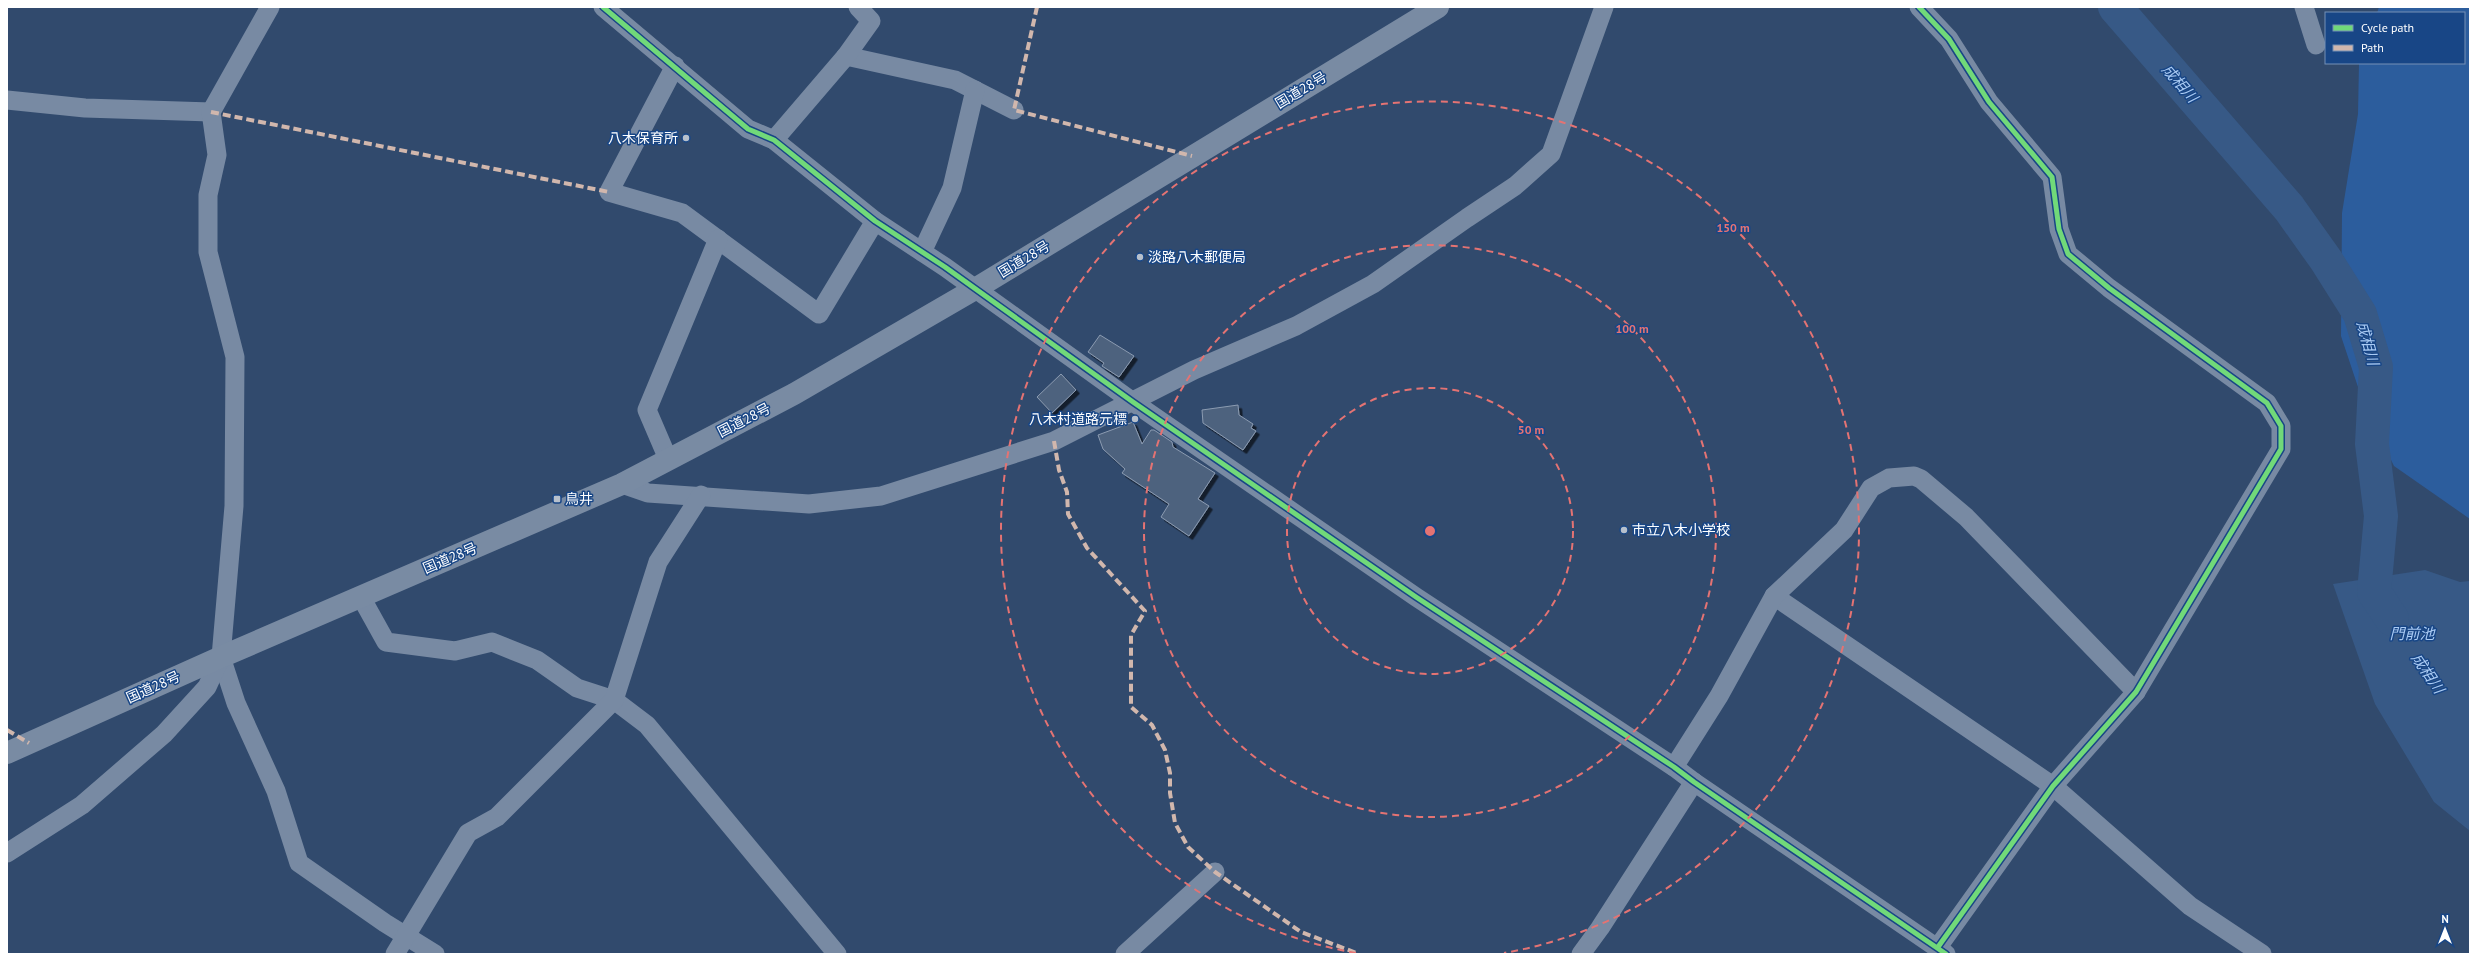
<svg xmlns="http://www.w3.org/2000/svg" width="2477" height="961" viewBox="0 0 2477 961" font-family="'PT Sans','Noto Sans JP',sans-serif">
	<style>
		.green { fill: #2c5d9d }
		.water { fill: #375986 }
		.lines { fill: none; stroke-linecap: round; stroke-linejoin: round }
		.river { stroke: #375986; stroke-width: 34 }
		.building { fill: #4e627e; stroke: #8b9bb1; filter: url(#shadow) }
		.minor { stroke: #788aa3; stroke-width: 19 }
		.highway { stroke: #798ba3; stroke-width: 22 }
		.quiet { stroke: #d1b7ad; stroke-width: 4; stroke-dasharray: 8 4; stroke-linecap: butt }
		.cycleway-casing { stroke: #184686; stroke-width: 8 }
		.cycleway { stroke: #71d979; stroke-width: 5 }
		.ring { fill: none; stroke: #e47373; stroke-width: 2; stroke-dasharray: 7 5 }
		.poi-dot { fill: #b7c0cc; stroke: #184686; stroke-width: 1.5 }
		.labels { text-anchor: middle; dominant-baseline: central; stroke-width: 3; stroke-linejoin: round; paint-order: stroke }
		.street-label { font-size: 14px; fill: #fff; stroke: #184686 }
		.poi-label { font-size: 14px; fill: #fff; stroke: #184686; text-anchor: start }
		.water-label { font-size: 15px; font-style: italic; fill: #aacbf4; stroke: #184686 }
		.centre { fill: #e47373; stroke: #184686; stroke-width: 2 }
		.ring-label { font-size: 12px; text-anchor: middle; font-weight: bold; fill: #e47373; stroke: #184686; stroke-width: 3; stroke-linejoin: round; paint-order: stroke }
	</style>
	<defs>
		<filter id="shadow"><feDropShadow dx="3.5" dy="3.5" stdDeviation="0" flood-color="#0009"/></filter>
	</defs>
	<rect width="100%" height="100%" fill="#314a6d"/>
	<path class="green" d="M2379 7H2470V519L2394 466 2364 405 2341 336 2342 213 2358 114 2359 63H2464V13H2377Z"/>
	<path class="water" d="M2425 570 2460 582 2470 581V831L2434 802 2375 704 2333 584Z"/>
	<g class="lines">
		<path class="river" d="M2115 7 2289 208 2326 260 2360 314 2376 367 2372 444 2381 516 2374 592 2392 619"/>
	</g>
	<g class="building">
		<path d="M1100 335 1134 356 1119 377 1102 366 1104 363 1088 352Z"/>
		<path d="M1061 374 1076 390 1052 413 1037 397Z"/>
		<path d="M1238 405 1239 415 1253 424 1251 428 1256 431 1243 450 1203 423 1202 410Z"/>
		<path d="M1133 422 1142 444 1151 430H1154L1172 442 1173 447 1215 473 1198 499 1209 506 1189 536 1161 517 1169 504 1122 473 1125 469 1103 449 1098 435Z"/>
	</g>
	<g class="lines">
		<g class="minor">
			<path d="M603 7 748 129 774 140 875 221 945 267 1133 402 1416 597 1674 767 1694 782 1946 954"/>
			<path d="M1919 7 1949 39 1989 102 2052 177 2059 229 2068 254 2109 288 2267 403 2281 426V449L2136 692 2053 786 1938 947"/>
			<path d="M2304 7 2316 45"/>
			<path d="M846 56 955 80 1014 110"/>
			<path d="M675 66 609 192 682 213 819 314 875 221"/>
			<path d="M7 100 85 108 211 112"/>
			<path d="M774 140 846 56 871 21 858 7"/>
			<path d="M922 252 952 188 975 90"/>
			<path d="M668 459 647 410 718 239"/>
			<path d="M622 484 648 493 809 504 881 496 1054 441 1194 370 1296 326 1373 284 1467 218 1515 186 1551 154 1604 7"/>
			<path d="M1774 596 2053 786 2190 906 2262 954"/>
			<path d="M361 597 386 642 455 651 492 642 537 660 577 688 614 700 647 725 837 954"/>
			<path d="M221 657 236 703 276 791 299 863 385 923 435 954"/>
			<path d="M1674 767 1719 696 1774 596 1844 530 1871 488 1889 478 1914 476 1921 479 1966 517 2136 692"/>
			<path d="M7 853 82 805 164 734 207 687 221 657 234 506 235 357 208 252V195L217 155 211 112 270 7"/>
			<path d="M395 954 468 833 497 817 614 700 658 562 701 495"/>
			<path d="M1125 954 1215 872"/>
			<path d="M1581 954 1600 928 1694 782"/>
		</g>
		<path class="highway" d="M7 753 221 657 622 484 794 394 975 289 1438 7"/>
		<g class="quiet">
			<path d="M1037 7 1014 110 1192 156"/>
			<path d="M211 112 609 192"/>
			<path d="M1054 441 1059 470 1067 492 1068 514 1087 548 1145 611 1131 635V707L1152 725 1165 750 1170 773V793L1175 823 1188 847 1215 872 1301 932 1359 954"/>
			<path d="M7 730 29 743"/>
		</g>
		<defs>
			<g id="cycleway">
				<path d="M603 7 748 129 774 140 875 221 945 267 1133 402 1416 597 1674 767 1694 782 1946 954"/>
				<path d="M1919 7 1949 39 1989 102 2052 177 2059 229 2068 254 2109 288 2267 403 2281 426V449L2136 692 2053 786 1938 947"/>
			</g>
		</defs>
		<use href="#cycleway" class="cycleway-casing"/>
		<use href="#cycleway" class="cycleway"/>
	</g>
	<g class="ring">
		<circle cx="1430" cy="531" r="143"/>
		<circle cx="1430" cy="531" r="286"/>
		<path d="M1356 953A429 429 0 1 1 1504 953"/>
	</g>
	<g class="poi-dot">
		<circle cx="686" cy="138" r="4"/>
		<circle cx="1140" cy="257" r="4"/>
		<circle cx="1135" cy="419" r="4"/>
		<rect x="553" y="495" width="8" height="8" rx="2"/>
		<circle cx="1624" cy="530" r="4"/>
	</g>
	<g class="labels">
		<g class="street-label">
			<text transform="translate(1301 90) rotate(-31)">国道28号</text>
			<text transform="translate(1024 259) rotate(-31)">国道28号</text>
			<text transform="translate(744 420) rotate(-27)">国道28号</text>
			<text transform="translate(450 558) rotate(-23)">国道28号</text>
			<text transform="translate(153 687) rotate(-24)">国道28号</text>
		</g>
		<g class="poi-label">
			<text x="678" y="138" text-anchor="end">八木保育所</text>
			<text x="1148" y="257">淡路八木郵便局</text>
			<text x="1127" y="419" text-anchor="end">八木村道路元標</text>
			<text x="565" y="499">鳥井</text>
			<text x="1632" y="530">市立八木小学校</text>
		</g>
		<g class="water-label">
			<text transform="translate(2180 83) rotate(49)">成相川</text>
			<text transform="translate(2368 343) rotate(75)">成相川</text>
			<text x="2412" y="633">門前池</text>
			<text transform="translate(2428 673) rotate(56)">成相川</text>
		</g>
	</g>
	<circle cx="1430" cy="531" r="6" class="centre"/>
	<g class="ring-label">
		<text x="1733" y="232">150 m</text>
		<text x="1632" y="333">100 m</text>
		<text x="1531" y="434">50 m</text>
	</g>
	<rect width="2477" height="961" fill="none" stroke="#ffffff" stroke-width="16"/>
	<rect x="2325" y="12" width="140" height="52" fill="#184686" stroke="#7490b6"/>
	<rect x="2333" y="25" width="20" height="6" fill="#71d979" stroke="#7490b6"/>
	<text x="2361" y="32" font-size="12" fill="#ffffff">Cycle path</text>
	<rect x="2333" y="45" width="20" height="6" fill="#d1b7ad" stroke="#7490b6"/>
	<text x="2361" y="52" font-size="12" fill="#ffffff">Path</text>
	<g transform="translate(2445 929)" stroke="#184686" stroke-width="3" paint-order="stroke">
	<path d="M0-3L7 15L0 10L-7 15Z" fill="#ffffff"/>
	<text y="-6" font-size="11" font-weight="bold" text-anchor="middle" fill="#ffffff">N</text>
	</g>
</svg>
